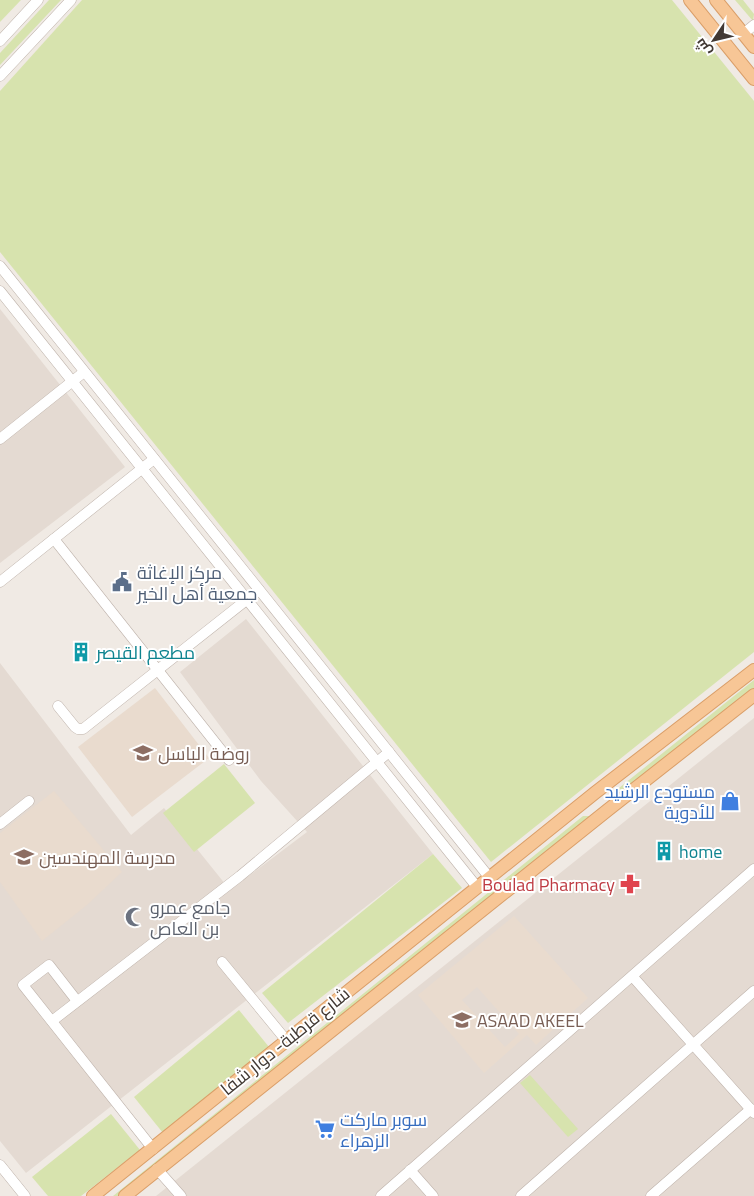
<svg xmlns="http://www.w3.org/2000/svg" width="754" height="1196" viewBox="0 0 754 1196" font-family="'Titillium Web',Cairo,sans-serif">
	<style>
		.residential { fill: #e4dad2 }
		.education { fill: #e9dbce; fill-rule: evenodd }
		.green { fill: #d7e3ae }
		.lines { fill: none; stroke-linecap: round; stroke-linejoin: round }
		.minor-casing { stroke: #beb2aa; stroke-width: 11 }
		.major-casing { stroke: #da9e68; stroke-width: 14 }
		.minor { stroke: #fff; stroke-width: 10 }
		.major { stroke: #f7c696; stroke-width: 12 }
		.labels { text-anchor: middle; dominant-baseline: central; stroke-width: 4; stroke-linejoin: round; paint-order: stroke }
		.service-label { font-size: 18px; fill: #4e5e75; stroke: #fff; text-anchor: start }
		.culture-label { font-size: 18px; fill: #0d838f; stroke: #fff; text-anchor: start }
		.education-label { font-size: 18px; fill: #785e54; stroke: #fff; text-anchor: start }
		.shop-label { font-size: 18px; fill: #366cbe; stroke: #fff; text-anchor: end }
		.health-label { font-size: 18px; fill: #be3a42; stroke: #fff; text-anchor: end }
		.worship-label { font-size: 18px; fill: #5b616d; stroke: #fff; text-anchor: start }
		.street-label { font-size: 18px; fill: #423934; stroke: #fff }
	</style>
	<rect width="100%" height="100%" fill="#f0eae4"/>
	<g class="residential">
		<path d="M0 309 125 467 0 563Z"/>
		<path d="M246 619 433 854 26 1173 0 1141V663L131 835 164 808 230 890 307 832 261 781 180 672Z"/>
		<path d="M754 718V1196H156Z"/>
	</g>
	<g class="education">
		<path d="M155 688 209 758 132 817 78 747Z"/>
		<path d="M54 791 122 872 87 905 42 941 0 882V833Z"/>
		<path d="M514 916 588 998 536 1045 527 1035 484 1073 418 995ZM477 987 519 1034 505 1047 462 1000Z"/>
	</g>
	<g class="green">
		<path d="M0 0H21L0 22Z"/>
		<path d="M49 0H61L0 65V53Z"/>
		<path d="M82 0H672L754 101V652L491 862 0 252V91Z"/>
		<path d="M735 0H743L754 14 753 21Z"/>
		<path d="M754 680V691L620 793 619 788Z"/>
		<path d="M224 764 255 803 194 852 163 813Z"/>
		<path d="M583 816H589L591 821 127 1196H113Z"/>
		<path d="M433 854 462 888 288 1023 262 993Z"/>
		<path d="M239 1010 269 1047 163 1133 134 1097Z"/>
		<path d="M530 1075 578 1129 568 1137 520 1083Z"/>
		<path d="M111 1114 140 1150 81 1196H48L32 1177Z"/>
	</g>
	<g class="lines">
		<defs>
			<g id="minor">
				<path d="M743 34 754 25"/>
				<path d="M0 41 38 0"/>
				<path d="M0 76 71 0"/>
				<path d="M0 266 489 877"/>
				<path d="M0 291 477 887"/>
				<path d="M0 439 84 372"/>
				<path d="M54 539 229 760"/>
				<path d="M0 582 154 459"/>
				<path d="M58 706 75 727 78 729H83L259 590"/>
				<path d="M0 824 29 801"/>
				<path d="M222 962 286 1040"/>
				<path d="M633 977 754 1113"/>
				<path d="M77 1001 49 965 23 985 153 1149"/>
				<path d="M52 1021 240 876 389 752"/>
				<path d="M0 1165 25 1196"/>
				<path d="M157 1169 181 1196"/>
				<path d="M410 1170 433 1196"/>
				<path d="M381 1196 754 869"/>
				<path d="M521 1196 754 991"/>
				<path d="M651 1196 751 1109"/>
			</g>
			<g id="major">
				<path d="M690 0 754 79"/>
				<path d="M716 0 754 47"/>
				<path d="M93 1196 596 792 754 670"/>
				<path d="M125 1196 609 809 754 695"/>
			</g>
		</defs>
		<use href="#minor" class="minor-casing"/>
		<use href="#major" class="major-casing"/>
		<use href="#minor" class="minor"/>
		<use href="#major" class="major"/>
	</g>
	<defs>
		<symbol id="civic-bare" viewBox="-9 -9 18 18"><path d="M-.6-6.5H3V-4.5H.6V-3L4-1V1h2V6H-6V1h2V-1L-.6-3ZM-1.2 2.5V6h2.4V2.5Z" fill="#5c6f8a" stroke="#fff" stroke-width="2.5" paint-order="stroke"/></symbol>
		<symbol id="building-bare" viewBox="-9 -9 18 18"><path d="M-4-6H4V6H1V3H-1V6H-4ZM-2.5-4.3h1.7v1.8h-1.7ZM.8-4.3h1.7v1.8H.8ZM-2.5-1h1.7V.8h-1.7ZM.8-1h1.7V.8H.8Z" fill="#0f9aa8" stroke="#fff" stroke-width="2.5" paint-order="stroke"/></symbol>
		<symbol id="school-bare" viewBox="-9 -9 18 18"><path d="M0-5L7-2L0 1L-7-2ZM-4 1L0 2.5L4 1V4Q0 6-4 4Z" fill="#8d6e63" stroke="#fff" stroke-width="2.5" paint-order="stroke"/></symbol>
		<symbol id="shop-bare" viewBox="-9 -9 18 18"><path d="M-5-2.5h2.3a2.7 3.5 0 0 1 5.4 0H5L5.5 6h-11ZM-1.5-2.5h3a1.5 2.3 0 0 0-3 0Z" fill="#3f7fe0" stroke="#fff" stroke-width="2.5" paint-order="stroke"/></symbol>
		<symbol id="pharmacy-bare" viewBox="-9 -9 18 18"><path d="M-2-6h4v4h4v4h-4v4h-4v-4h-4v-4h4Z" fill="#e0444e" stroke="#fff" stroke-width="2.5" paint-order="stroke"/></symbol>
		<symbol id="mosque-bare" viewBox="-9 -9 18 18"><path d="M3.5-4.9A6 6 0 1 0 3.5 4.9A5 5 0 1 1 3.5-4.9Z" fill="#6b7280" stroke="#fff" stroke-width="2.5" paint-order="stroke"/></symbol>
		<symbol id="supermarket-bare" viewBox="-9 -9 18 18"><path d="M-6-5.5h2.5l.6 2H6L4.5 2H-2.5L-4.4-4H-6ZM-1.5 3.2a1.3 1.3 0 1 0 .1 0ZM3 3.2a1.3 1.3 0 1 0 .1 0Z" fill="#3f7fe0" stroke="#fff" stroke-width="2.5" paint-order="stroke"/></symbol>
	</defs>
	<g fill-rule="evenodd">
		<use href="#civic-bare" x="108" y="568" width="28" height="28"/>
		<use href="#building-bare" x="67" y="638" width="28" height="28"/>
		<use href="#school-bare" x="129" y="739" width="28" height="28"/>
		<use href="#shop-bare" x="716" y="787" width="28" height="28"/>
		<use href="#building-bare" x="650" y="837" width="28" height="28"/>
		<use href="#school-bare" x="10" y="843" width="28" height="28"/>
		<use href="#pharmacy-bare" x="616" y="870" width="28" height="28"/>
		<use href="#mosque-bare" x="121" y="903" width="28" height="28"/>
		<use href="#school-bare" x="448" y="1006" width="28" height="28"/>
		<use href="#supermarket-bare" x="311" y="1115" width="28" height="28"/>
	</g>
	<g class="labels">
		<g class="service-label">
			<text x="137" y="572">مركز الإغاثة<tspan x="137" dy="21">جمعية أهل الخير</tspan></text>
		</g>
		<g class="culture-label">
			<text x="96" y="652">مطعم القيصر</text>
			<text x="679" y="851">home</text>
		</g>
		<g class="education-label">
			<text x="158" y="753">روضة الباسل</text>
			<text x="39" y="857">مدرسة المهندسين</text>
			<text x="477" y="1020">ASAAD AKEEL</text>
		</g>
		<g class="shop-label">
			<text x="715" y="791">مستودع الرشيد<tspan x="715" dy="21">للأدوية</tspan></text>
			<text x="340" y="1119" text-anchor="start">سوبر ماركت<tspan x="340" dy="21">الزهراء</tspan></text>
		</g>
		<g class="health-label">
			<text x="615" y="884">Boulad Pharmacy</text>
		</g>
		<g class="worship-label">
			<text x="150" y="907">جامع عمرو<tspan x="150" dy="21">بن العاص</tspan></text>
		</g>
		<g class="street-label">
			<text transform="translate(285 1041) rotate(-39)">شارع قرطبة- دوار شفا</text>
		</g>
	</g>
	<g transform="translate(714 40) rotate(235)" stroke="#ffffff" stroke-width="4" paint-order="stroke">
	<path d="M0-4L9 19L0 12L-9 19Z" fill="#423934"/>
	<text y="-8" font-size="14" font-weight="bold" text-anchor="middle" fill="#423934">ش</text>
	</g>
</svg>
